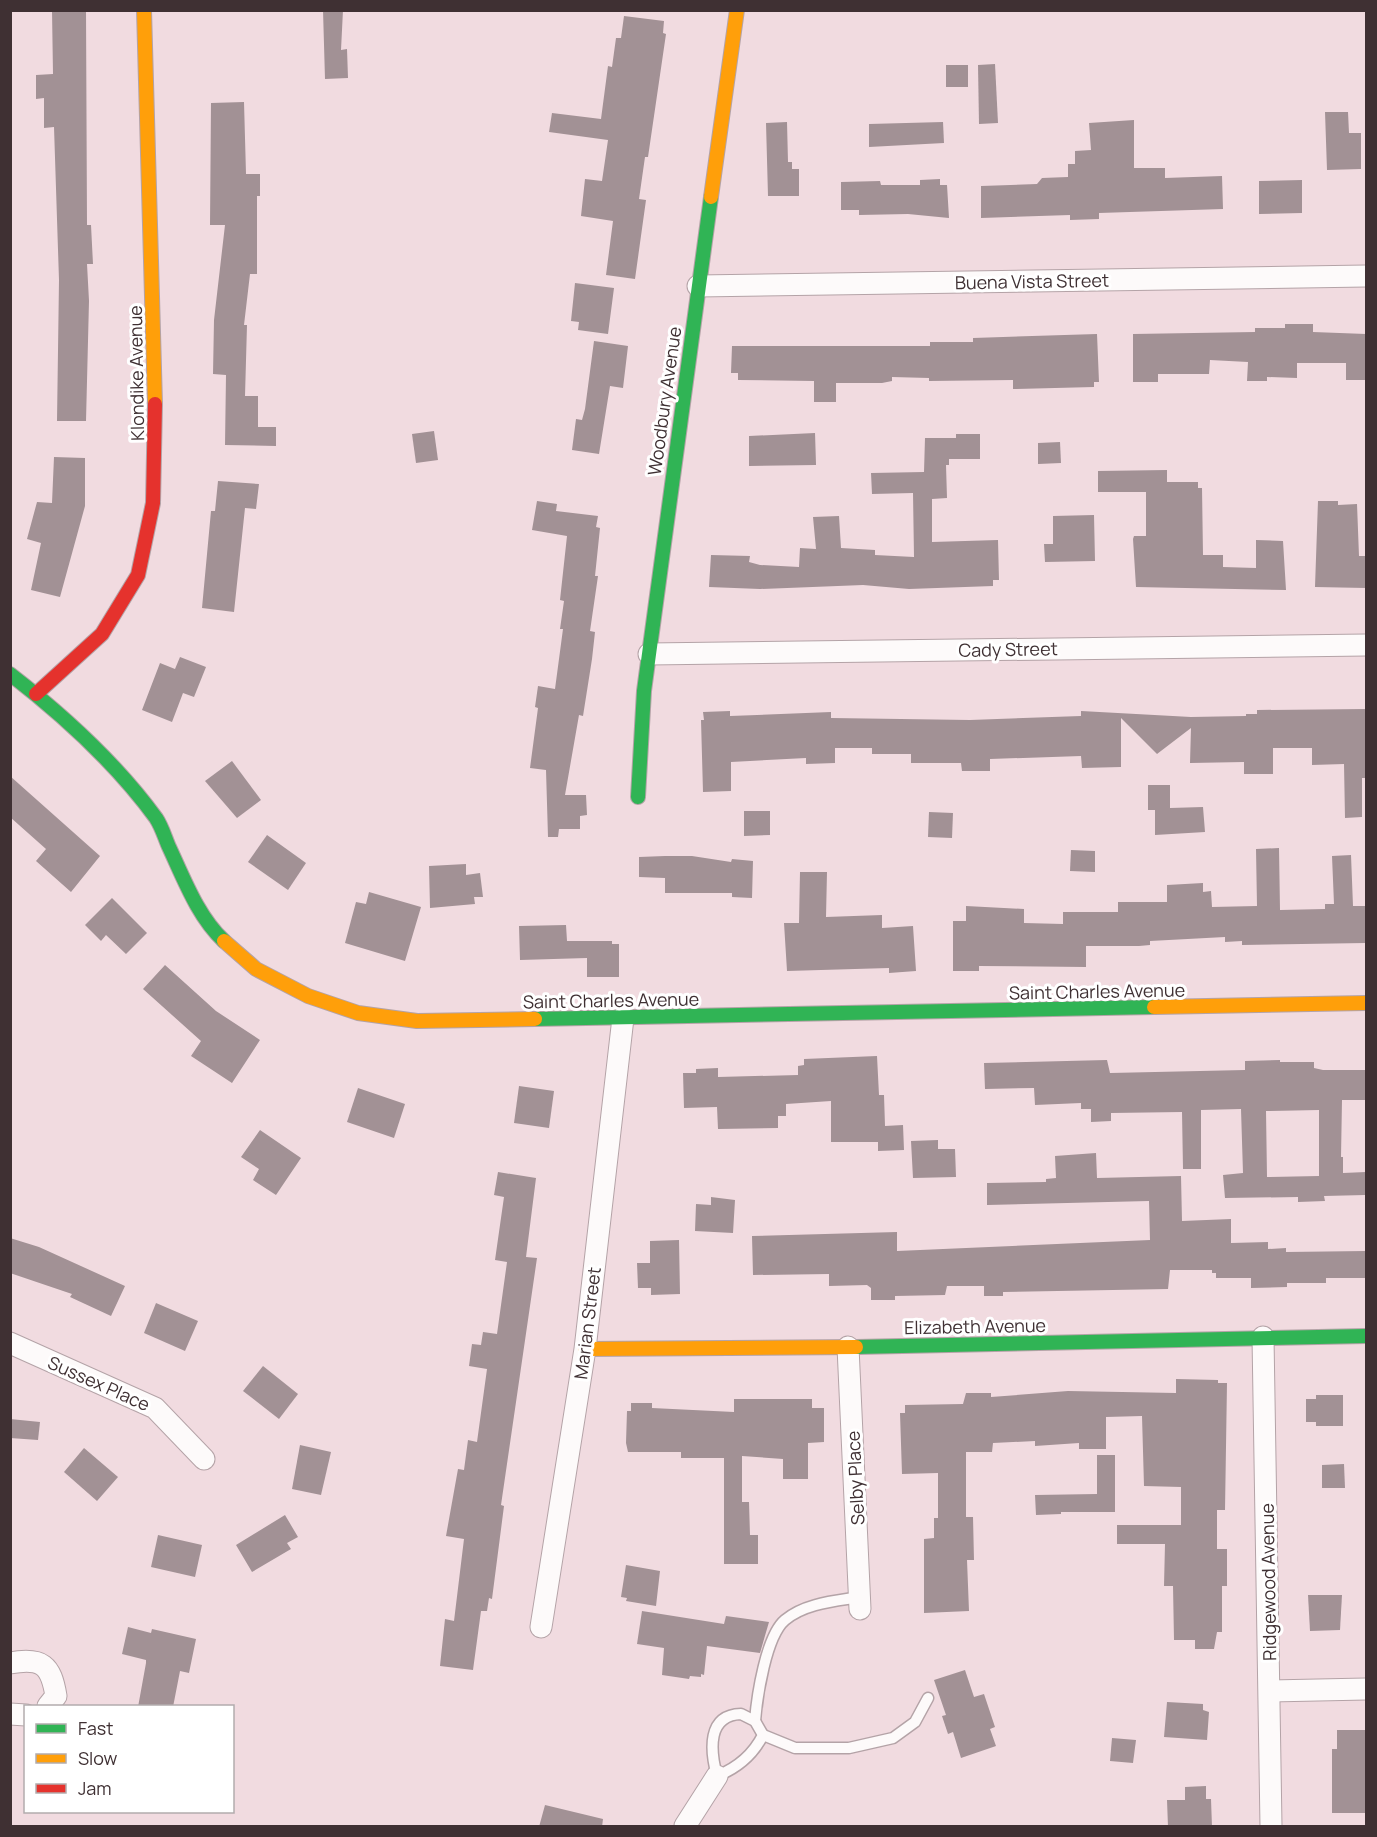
<svg xmlns="http://www.w3.org/2000/svg" width="1377" height="1837" viewBox="0 0 1377 1837" font-family="Manrope,sans-serif">
	<style>
		.building { fill: #a29195; fill-rule: evenodd }
		.lines { fill: none; stroke-linecap: round; stroke-linejoin: round }
		.lane-casing { stroke: #b4a3a7; stroke-width: 13 }
		.street-casing { stroke: #b4a3a7; stroke-width: 23 }
		.fast-casing { stroke: #b4a3a7; stroke-width: 16 }
		.slow-casing { stroke: #b4a3a7; stroke-width: 16 }
		.jam-casing { stroke: #b4a3a7; stroke-width: 16 }
		.lane { stroke: #fdfafa; stroke-width: 10 }
		.street { stroke: #fdfafa; stroke-width: 21 }
		.fast { stroke: #30b455; stroke-width: 14 }
		.slow { stroke: #ff9f0a; stroke-width: 14 }
		.jam { stroke: #e5322d; stroke-width: 14 }
		.labels { text-anchor: middle; dominant-baseline: central; stroke-width: 6; stroke-linejoin: round; paint-order: stroke }
		.street-label { font-size: 18px; fill: #3f3033; stroke: #fff }
	</style>
	<rect width="100%" height="100%" fill="#f1dbe0"/>
	<g class="building">
		<path d="M52 10H86L87 225H91L93 264H87L89 301 86 421H57L59 280 54 127 44 128V98L36 99V75L53 74Z"/>
		<path d="M323 10H343L341 50 347 49 348 78 325 79Z"/>
		<path d="M624 16 664 21 663 33 666 34 648 157H645L639 199 646 200 635 279 606 275 613 221 581 216 585 179 602 181 608 140 549 132 552 113 601 119 608 66 612 67 616 38H621Z"/>
		<path d="M995 64 998 123 979 124 978 65Z"/>
		<rect x="946" y="65" width="22" height="22"/>
		<path d="M244 102 246 174H260V196H257V274H250L244 325H247L245 396H258V427H276V446L225 445 226 375 213 374 214 320 225 225H210L211 103Z"/>
		<path d="M1325 112H1348L1349 133H1361V169L1327 170Z"/>
		<path d="M1134 120V168H1165V178L1222 176 1223 209 1099 213V219L1070 220V215L981 218V186L1037 184 1042 178 1068 177V164H1075V151L1091 150 1089 123Z"/>
		<path d="M787 122 788 162H792V169H799V196H768L766 123Z"/>
		<path d="M943 122 944 143 869 147V124Z"/>
		<path d="M940 179V185H947L949 218 908 214 859 215V210H841V182L880 181 881 185H920V180Z"/>
		<path d="M1302 180V213L1259 214V181Z"/>
		<path d="M575 283 614 288 608 334 578 330 579 322 571 321Z"/>
		<path d="M1285 324H1313V332L1366 334V380H1346V363H1297V378L1267 377V381H1247L1248 362 1210 360 1209 374H1158V382H1133V334L1255 332V328H1285Z"/>
		<path d="M1097 334 1099 382H1094V387L1013 389V380L929 381V378L892 377V381L882 383H836V402H814V381L738 380V373H731L732 346H930V342H973V338Z"/>
		<path d="M594 341 628 346 623 388 610 386 599 454 572 450 576 419 582 420 585 409Z"/>
		<path d="M434 431 438 460 416 463 412 434Z"/>
		<path d="M815 433 816 465 749 466V436Z"/>
		<path d="M956 434H980V459H949V465H946L947 498 932 499V542L998 540 999 580H993V586L909 589 863 585 760 589 709 587 711 555 750 556 749 562 760 565 799 567 800 548 816 549 813 517 839 516 841 548 875 550V555L914 557 913 493 872 494 871 473 924 472 925 438H956Z"/>
		<path d="M1060 442 1061 463 1038 464V443Z"/>
		<path d="M54 457 85 458V506L60 597 31 590 41 543 27 539 37 502 52 503Z"/>
		<path d="M1167 470V482H1198V488H1202L1203 555H1223V567L1256 568V540L1283 541 1286 590 1136 587 1133 539 1134 536H1146V492H1098V471Z"/>
		<path d="M218 481 259 484 256 509 245 508 234 612 202 608 211 511H215Z"/>
		<path d="M537 501 557 504 556 511 598 516 596 527 600 528 595 576H598L590 631 595 632 592 659 583 716 579 715 565 795H586L587 815 580 816V829H559L558 837H548L546 770 530 768 538 708 535 707 538 686 555 689 563 629H560L564 601 560 600 567 536 532 530Z"/>
		<path d="M1318 501H1338V505L1357 504 1359 556H1366V588L1315 587Z"/>
		<path d="M1094 515 1095 561 1045 562 1044 544H1053V516Z"/>
		<path d="M180 657 206 667 194 697 183 693 172 722 142 710 160 663 175 669Z"/>
		<path d="M1366 709V778H1362V817L1345 818 1344 764 1312 765V748H1273V774H1244V762L1190 763 1191 728 1157 754 1121 718V767L1082 768 1081 756 990 759V771H962L961 763H911V754H872V748H835V763L806 764V758L731 762V791L703 792 701 720H704L703 712 730 711V716L831 712V718L970 720 1081 716V711L1191 717 1246 716V714H1257V710Z"/>
		<path d="M232 761 261 800 237 818 205 781Z"/>
		<path d="M10 776 100 856 71 892 36 861 46 849 10 817Z"/>
		<path d="M1148 785H1170V808L1203 807 1205 832 1155 835V810H1148Z"/>
		<path d="M744 811H770V835L744 836Z"/>
		<path d="M929 812 953 813 952 838 928 837Z"/>
		<path d="M267 835 306 863 288 890 248 862Z"/>
		<path d="M1279 848 1280 910 1325 909V904H1334L1332 856 1351 855 1353 906H1366V943L1242 945V941L1225 942V937L1150 941V945L1139 946H1086V967L979 966V971H953V921H966V906L1024 909V923L1063 924V912H1118V902H1167V885L1203 883V892L1211 891 1212 907 1257 906 1256 849Z"/>
		<path d="M1071 850 1095 851V872L1070 871Z"/>
		<path d="M665 856H692L731 862 732 859 753 861 752 898 732 897V893H665V878L639 877V857Z"/>
		<path d="M466 864V875L480 873 483 897H474L475 904 430 908 429 866Z"/>
		<path d="M800 872H827L826 917 882 915V928L913 926 916 971 889 973V968L787 971 784 923H799Z"/>
		<path d="M369 892 421 907 405 961 345 943 356 902 366 904Z"/>
		<path d="M112 898 147 933 126 954 106 935 101 941 85 925Z"/>
		<path d="M566 925 567 941H612V944H619V977H587V958L520 960 519 926Z"/>
		<path d="M165 965 216 1011 260 1040 232 1083 191 1056 201 1041 143 989Z"/>
		<path d="M877 1056 879 1095H884L885 1126 903 1125 904 1150 878 1151V1142H831V1101L786 1104V1116H778V1128L718 1129 717 1107 684 1108 683 1073H696V1069L718 1068V1077L798 1075V1066L804 1065V1059Z"/>
		<path d="M1107 1060 1110 1073 1245 1070V1061L1280 1060V1062H1314V1068L1323 1070H1366V1100H1342L1341 1157H1343V1173L1366 1172V1192L1365 1195 1324 1196 1325 1201 1298 1202V1197L1225 1198 1223 1175 1243 1173 1241 1109 1201 1110V1169H1183L1182 1112 1111 1113V1121L1091 1122V1109H1081V1103L1035 1105 1034 1088 985 1089 984 1063ZM1319 1110V1176L1267 1177 1266 1111Z"/>
		<path d="M519 1086 554 1091 549 1128 514 1123Z"/>
		<path d="M358 1088 405 1104 394 1138 347 1122Z"/>
		<path d="M260 1130 301 1158 276 1195 253 1180 259 1169 241 1157Z"/>
		<path d="M938 1140V1149H955L956 1177 913 1178 911 1141Z"/>
		<path d="M1096 1153 1097 1178 1181 1176 1182 1221 1231 1219V1243L1268 1242V1249L1286 1248V1252L1366 1251V1278H1326V1283H1287V1287L1251 1288V1278H1216V1273H1212V1270H1170L1168 1289 1003 1292V1296H984V1286H947L945 1295 895 1296V1300H871V1288L867 1285 829 1286V1274L753 1275 752 1236 897 1232V1251L1150 1240 1149 1201 987 1205V1183L1046 1182V1179L1056 1178 1055 1156Z"/>
		<path d="M498 1172 536 1178 526 1257 537 1258 501 1505 504 1506 492 1599 489 1598 487 1611H481L473 1670 440 1666 445 1619 454 1621 464 1539 446 1536 458 1469 464 1470 468 1440 477 1442 487 1369 469 1366 472 1344 481 1345 483 1332 497 1334 507 1262 495 1260 504 1197 494 1195Z"/>
		<path d="M711 1197 735 1200 733 1233 695 1231 696 1204 711 1205Z"/>
		<path d="M10 1238 39 1247 125 1286 111 1316 70 1297 72 1294 10 1273Z"/>
		<path d="M679 1240 680 1294 651 1295V1288H638L637 1263H650V1241Z"/>
		<path d="M156 1303 198 1321 185 1351 144 1333Z"/>
		<path d="M263 1366 298 1394 279 1419 243 1391Z"/>
		<path d="M1176 1379 1218 1380V1383H1227L1225 1510H1217V1549H1227V1586H1222V1632H1217L1214 1649H1195V1640H1174L1173 1586H1164L1165 1544H1117V1525H1181V1487L1144 1486 1142 1416 1106 1417V1449H1079V1443L1035 1446V1441L993 1443 992 1452H966V1517H973L974 1560H967L969 1611 924 1613V1539L934 1538V1518H938V1473L902 1474 900 1413H905V1405L963 1404 966 1393H991V1397L1068 1391 1176 1393Z"/>
		<path d="M1316 1395H1343V1426H1316V1422H1306V1399H1316Z"/>
		<path d="M734 1399H812V1408H824V1442L808 1443V1479H783V1459L742 1456V1502H749L750 1535H758V1564H724V1458H681V1452H628L626 1443 627 1411H631V1403H652V1408L734 1412Z"/>
		<path d="M10 1419 40 1422 38 1440 10 1438Z"/>
		<path d="M300 1445 331 1452 321 1495 292 1489Z"/>
		<path d="M84 1448 118 1477 97 1501 64 1472Z"/>
		<path d="M1097 1455H1115V1512H1061V1514L1036 1515 1035 1495 1097 1494Z"/>
		<path d="M1344 1464 1345 1488H1322V1465Z"/>
		<path d="M285 1515 298 1537 287 1543 291 1549 252 1572 236 1545Z"/>
		<path d="M158 1535 202 1545 195 1577 151 1567Z"/>
		<path d="M626 1565 660 1571 656 1606 626 1601 627 1598 621 1597Z"/>
		<path d="M1308 1595H1342L1340 1630 1310 1631Z"/>
		<path d="M642 1611 724 1624 726 1616 769 1622 760 1653 707 1646 704 1675 701 1674V1677L690 1676 689 1679 662 1675 664 1648 637 1644Z"/>
		<path d="M128 1627 151 1633 152 1629 196 1639 189 1673 180 1671 173 1707H138L146 1663V1660L122 1654Z"/>
		<path d="M965 1670 974 1697 984 1694 995 1727 990 1729 996 1746 961 1758 953 1732 948 1734 942 1716 946 1715 934 1680Z"/>
		<path d="M1167 1702 1203 1704V1710L1209 1712 1207 1740 1164 1737Z"/>
		<path d="M1337 1730H1365L1366 1813H1332V1749H1337Z"/>
		<path d="M1112 1738 1136 1740 1133 1763 1110 1761Z"/>
		<path d="M1206 1786V1799H1211L1212 1827H1168L1167 1800H1185V1787Z"/>
		<path d="M545 1805 603 1819 602 1827H539Z"/>
	</g>
	<g class="lines">
		<defs>
			<g id="lane">
				<path d="M741 1714 755 1721 763 1735C753 1755 737 1768 717 1776 710 1750 707 1715 741 1714Z"/>
				<path d="M755 1721C757 1696 766 1636 785 1620 805 1603 836 1601 860 1597"/>
				<path d="M763 1735 795 1748H849L893 1738 915 1722 928 1698"/>
			</g>
			<g id="street">
				<path d="M698 286 1366 276"/>
				<path d="M649 654 1366 645"/>
				<path d="M1263 1337 1271 1826"/>
				<path d="M10 1343 155 1408 204 1459"/>
				<path d="M848 1347 860 1609"/>
				<path d="M541 1627 585 1349 623 1018"/>
				<path d="M10 1663C42 1657 51 1665 56 1696L48 1706"/>
				<path d="M1270 1691 1366 1689"/>
				<path d="M10 1714 26 1715"/>
				<path d="M685 1826 717 1776"/>
			</g>
			<g id="fast">
				<path d="M10 674C63 715 116 763 156 818 162 827 165 838 169 847 184 879 198 917 224 941"/>
				<path d="M638 797 644 691 711 197"/>
				<path d="M535 1019 1154 1007"/>
				<path d="M856 1347 1366 1336"/>
			</g>
			<g id="slow">
				<path d="M144 10 155 404"/>
				<path d="M711 197 737 10"/>
				<path d="M224 941 256 969 308 996 358 1013 417 1021 535 1019"/>
				<path d="M1154 1007 1366 1003"/>
				<path d="M585 1349 856 1347"/>
			</g>
			<path id="jam" d="M36 694 102 634 138 575 153 503 155 404"/>
		</defs>
		<use href="#lane" class="lane-casing"/>
		<use href="#street" class="street-casing"/>
		<use href="#fast" class="fast-casing"/>
		<use href="#slow" class="slow-casing"/>
		<use href="#jam" class="jam-casing"/>
		<use href="#lane" class="lane"/>
		<use href="#street" class="street"/>
		<use href="#fast" class="fast"/>
		<use href="#slow" class="slow"/>
		<use href="#jam" class="jam"/>
	</g>
	<g class="labels">
		<g class="street-label">
			<text transform="translate(1032 281) rotate(-1)">Buena Vista Street</text>
			<text transform="translate(136 373) rotate(-91)">Klondike Avenue</text>
			<text transform="translate(664 401) rotate(-82)">Woodbury Avenue</text>
			<text transform="translate(1008 649) rotate(-1)">Cady Street</text>
			<text transform="translate(1097 991) rotate(-1)">Saint Charles Avenue</text>
			<text transform="translate(611 1000) rotate(-1)">Saint Charles Avenue</text>
			<text transform="translate(587 1323) rotate(-83)">Marian Street</text>
			<text transform="translate(975 1326) rotate(-1)">Elizabeth Avenue</text>
			<text transform="translate(99 1383) rotate(24)">Sussex Place</text>
			<text transform="translate(855 1478) rotate(-93)">Selby Place</text>
			<text transform="translate(1268 1582) rotate(-91)">Ridgewood Avenue</text>
		</g>
	</g>
	<rect width="1377" height="1837" fill="none" stroke="#3f3033" stroke-width="24"/>
	<rect x="24" y="1705" width="210" height="108" fill="#ffffff" stroke="#b2acad" stroke-width="1.5"/>
	<rect x="36" y="1724" width="30" height="9" fill="#30b455" stroke="#b2acad" stroke-width="1.5"/>
	<text x="78" y="1735" font-size="18" fill="#3f3033">Fast</text>
	<rect x="36" y="1754" width="30" height="9" fill="#ff9f0a" stroke="#b2acad" stroke-width="1.5"/>
	<text x="78" y="1765" font-size="18" fill="#3f3033">Slow</text>
	<rect x="36" y="1784" width="30" height="9" fill="#e5322d" stroke="#b2acad" stroke-width="1.5"/>
	<text x="78" y="1795" font-size="18" fill="#3f3033">Jam</text>
</svg>
